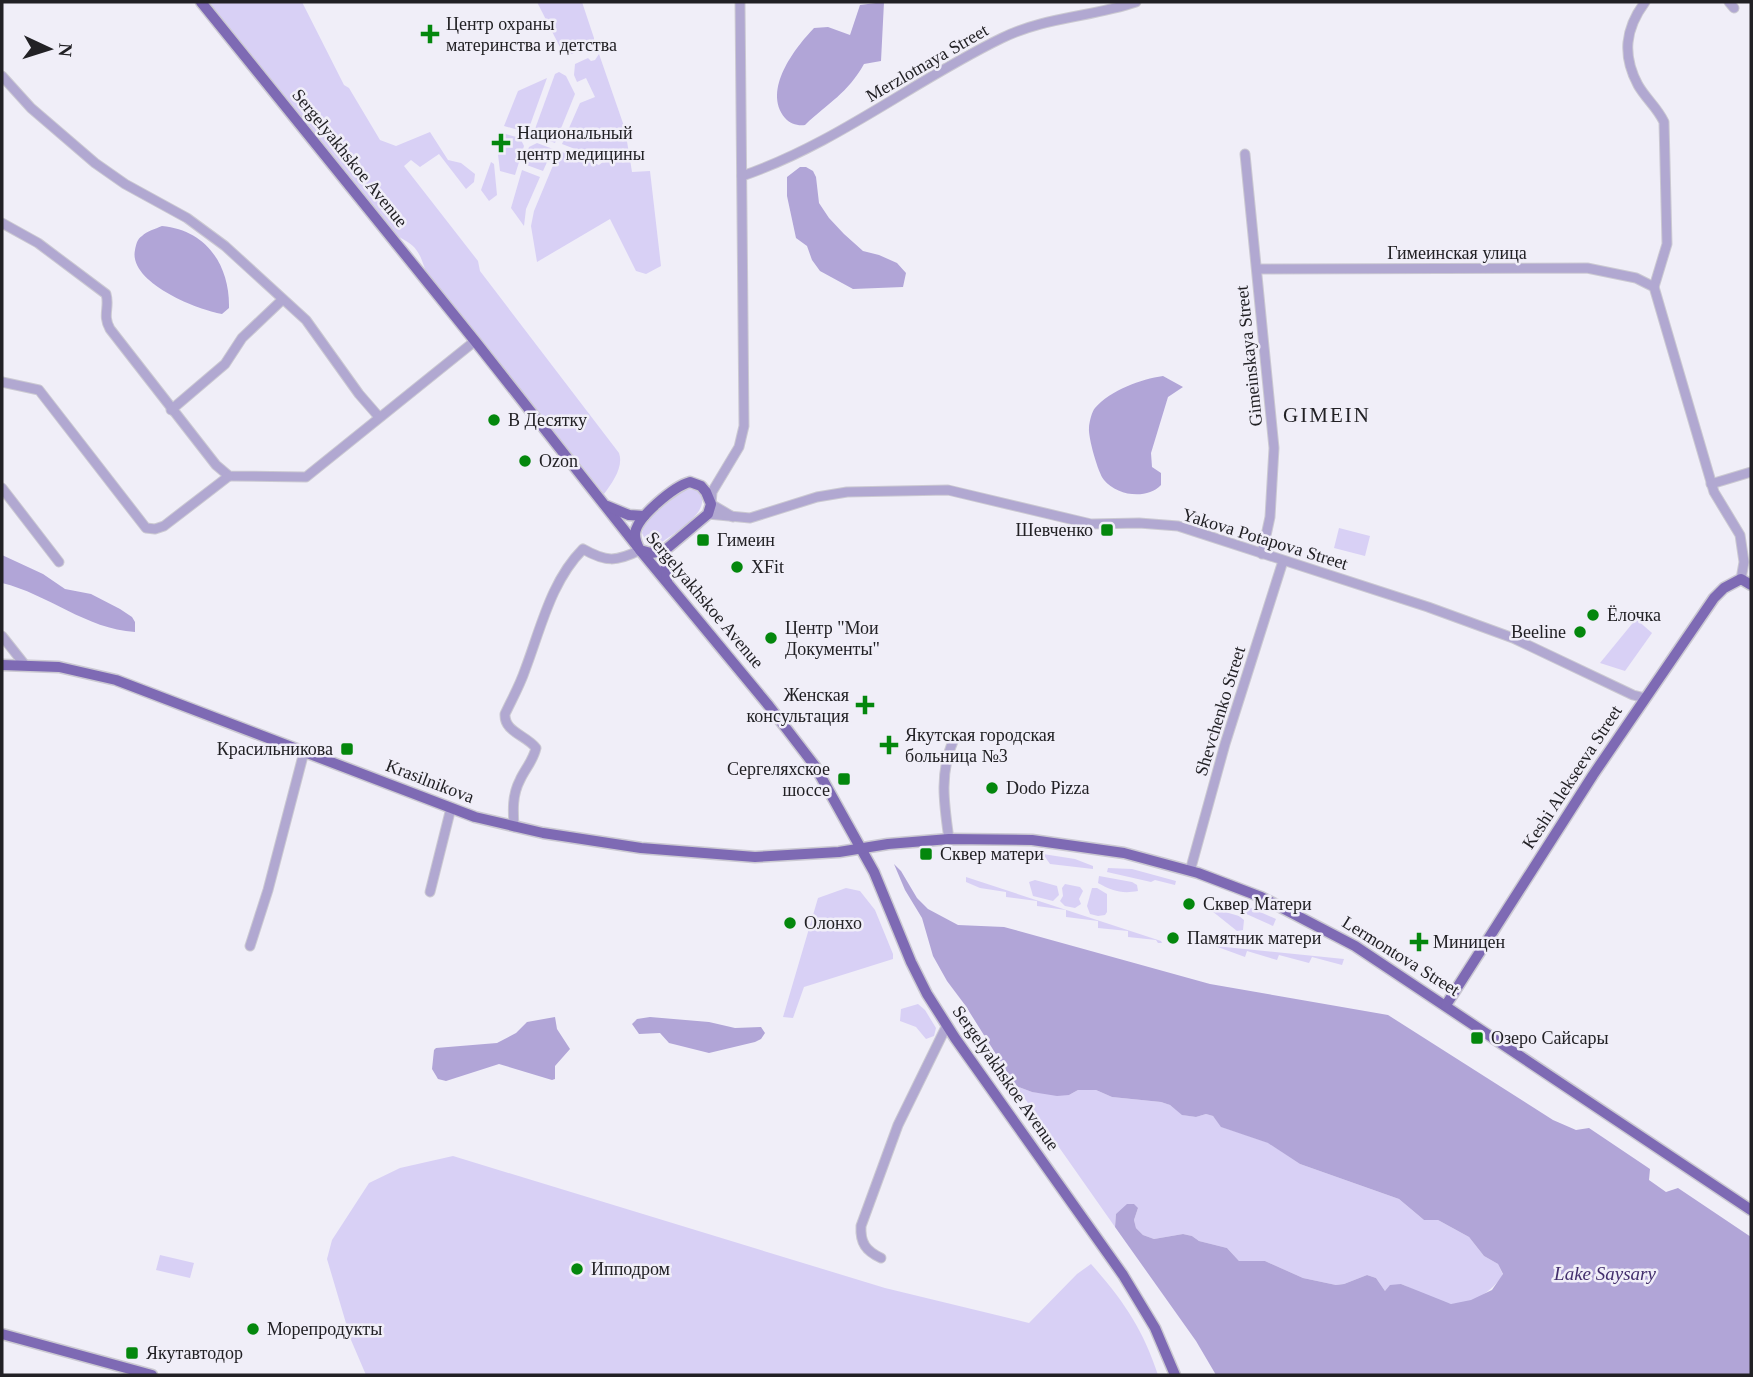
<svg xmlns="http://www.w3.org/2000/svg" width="1753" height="1377" viewBox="0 0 1753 1377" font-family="'Times New Roman',serif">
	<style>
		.green { fill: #d8d0f5 }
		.water { fill: #b1a5d7 }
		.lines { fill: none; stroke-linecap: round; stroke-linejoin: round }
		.minor-casing { stroke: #cbc9d2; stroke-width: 11 }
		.major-casing { stroke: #cbc9d2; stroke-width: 13 }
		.minor { stroke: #b1a8d1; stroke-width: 9 }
		.major { stroke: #7e6ab4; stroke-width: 10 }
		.poi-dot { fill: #04870d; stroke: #f0eef8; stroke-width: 2.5 }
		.labels { text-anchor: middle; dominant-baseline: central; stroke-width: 5; stroke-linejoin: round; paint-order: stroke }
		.poi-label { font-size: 18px; fill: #222125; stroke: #f0eef8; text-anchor: start }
		.street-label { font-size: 18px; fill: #222125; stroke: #f0eef8 }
		.water-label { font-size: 19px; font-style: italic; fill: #422e6c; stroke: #f0eef8 }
		.quarter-label { font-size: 21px; letter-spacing: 2px; fill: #222125; stroke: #f0eef8 }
	</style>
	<rect width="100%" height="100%" fill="#f0eef8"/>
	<g class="green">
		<path d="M209 2H302L344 85 349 88 380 140 396 146 430 132 448 160 461 163 475 174 474 182 466 189 439 154 420 167 411 160 404 166 478 261 480 271 619 453C624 467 612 483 604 494L426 272C419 251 417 246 397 236Z"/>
		<path d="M537 2H582L594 38V43L572 54 563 53Z"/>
		<path d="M599 54 625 129 632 172 650 171 661 266 646 274 636 271 610 219 537 262 531 226 534 211 559 151 599 165 603 162 601 159 562 144 580 103 595 97 586 78 577 82 574 75 575 64 588 58 591 61 595 60Z"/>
		<path d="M559 72 566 76 575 94 555 143 539 137 535 129 555 74Z"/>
		<path d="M547 78 529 128 522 131 504 126 518 91Z"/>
		<path d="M502 133 520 138 524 146 515 175 500 171 497 146Z"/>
		<path d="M537 143 553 149 543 171 524 164 529 147Z"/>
		<path d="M491 162 494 164 497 195 489 201 481 190Z"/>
		<path d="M522 170 540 177 526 209 524 226 511 208Z"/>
		<path d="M689 489 696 490 702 496C706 516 675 532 661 543L656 544 645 539 642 533 645 521 684 490Z"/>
		<path d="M1339 528 1370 536 1365 556 1334 548Z"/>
		<path d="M1636 619 1652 633 1625 671 1600 663Z"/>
		<path d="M1043 854 1075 859 1093 866V869L1050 864Z"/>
		<path d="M1108 868 1132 869 1176 881 1175 885 1155 880 1151 882 1107 872Z"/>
		<path d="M1099 876 1132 882 1137 885 1138 891C1122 894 1112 891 1098 883Z"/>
		<path d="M966 877 1161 941 1162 943H1158L1156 940 1128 937V931L1098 928V921L1066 917V910L1037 906V901L1006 897V892L980 888 966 882Z"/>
		<path d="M1035 880 1057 886 1059 895 1053 901 1033 896 1029 882Z"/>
		<path d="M1065 884 1080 887 1083 891 1079 899 1081 904 1075 908 1065 906 1060 901 1063 896 1062 888Z"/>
		<path d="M846 888 860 891 875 910 893 954V959L804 987 793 1018 783 1017 818 898Z"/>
		<path d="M1092 888H1097L1107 894V912L1105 915 1098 916 1090 914 1087 906Z"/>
		<path d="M1235 901 1276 919 1273 926 1233 908Z"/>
		<path d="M1215 909 1239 916 1244 920 1243 930 1237 931 1212 911Z"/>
		<path d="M1215 946 1344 959 1342 965 1312 957 1309 963 1279 955 1277 960 1247 951 1245 957Z"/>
		<path d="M918 1004 925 1010 936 1028 934 1036 926 1039 916 1027 900 1021 901 1009Z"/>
		<path d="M1016 1086 1032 1092 1069 1095 1078 1090H1096L1112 1097 1161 1102 1170 1105 1183 1115 1196 1117 1206 1114 1213 1116 1222 1127 1269 1143 1300 1164 1399 1199 1424 1220H1438L1469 1237 1484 1256 1498 1264 1503 1275C1492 1291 1474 1304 1452 1304 1440 1304 1414 1289 1401 1284L1385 1291 1376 1278 1367 1275 1344 1284 1336 1285 1303 1278 1265 1261H1239L1227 1248 1199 1241 1192 1236 1183 1234 1154 1239 1143 1235 1136 1228 1134 1220 1138 1208 1116 1214 1115 1227Z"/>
		<path d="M453 1156 885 1288 1029 1323 1077 1274 1091 1264C1123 1300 1143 1329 1158 1375H366L351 1340 327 1259 332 1240 369 1183 400 1168Z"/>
		<path d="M160 1255 194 1263 190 1278 156 1270Z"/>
	</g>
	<g class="water">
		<path d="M884 2 881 61 864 64C847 94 829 102 805 125 798 126 790 124 785 118 762 90 795 48 814 28L828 27 850 35 860 5Z"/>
		<path d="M800 167H806L813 171 816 177 819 203 829 218 844 234 863 251 879 255 897 263 906 273 903 287 853 289 820 271 812 260 807 246 796 238 787 196V177Z"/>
		<path d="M162 226C206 230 230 265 229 308L222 314C197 310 128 282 135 250 136 245 137 239 142 236 147 231 155 229 162 226Z"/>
		<path d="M1163 376 1183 387 1168 397 1151 453 1152 467 1161 473V485C1147 500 1117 496 1104 480 1098 473 1088 437 1089 428 1089 423 1092 411 1095 408 1111 390 1141 379 1163 376Z"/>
		<path d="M2 555 43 574 65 589 91 594 120 609 132 617 135 622V632C86 629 48 594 2 583Z"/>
		<path d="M894 864 901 871 917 898 928 909 958 925 1004 927 1210 984 1388 1015 1553 1120 1576 1130 1589 1128 1650 1169 1649 1180 1666 1192 1678 1188 1751 1237V1375H1216L1196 1341 1115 1227 1116 1214 1127 1204H1134L1138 1208 1134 1220 1136 1228 1143 1235 1154 1239 1183 1234 1192 1236 1199 1241 1227 1248 1239 1261H1265L1303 1278 1336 1285 1344 1284 1367 1275 1376 1278 1385 1291 1390 1285 1401 1284 1451 1304 1471 1300 1492 1290 1503 1274 1498 1264 1484 1256 1469 1237 1438 1220H1424L1399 1199 1300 1164 1268 1143 1221 1127 1213 1116 1206 1114 1196 1117 1182 1115 1170 1105 1161 1102 1112 1097 1096 1090H1078L1069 1095 1057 1096 1032 1092 1016 1086 965 1005 947 981 933 956 922 918 905 890Z"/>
		<path d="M555 1017 557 1029 570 1049 555 1066V1079L552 1080 499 1064 446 1081 438 1079 432 1069 434 1050 436 1048 497 1043 516 1033 527 1022Z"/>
		<path d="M650 1017 709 1022 735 1028 761 1027 765 1033 761 1039 755 1042 709 1053 669 1043 660 1033 639 1034 632 1024 637 1019Z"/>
	</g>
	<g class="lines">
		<defs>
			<g id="minor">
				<path d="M1645 2C1625 29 1622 55 1638 85 1646 99 1657 107 1664 122L1667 244 1654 287"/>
				<path d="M1729 2 1734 8"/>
				<path d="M2 76 31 108 95 163 125 184 187 218 225 246 306 320 359 394 379 417"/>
				<path d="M1245 154 1274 448 1270 517 1262 554"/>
				<path d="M742 176C836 144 913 81 1002 38 1044 17 1092 17 1136 2"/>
				<path d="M2 223 38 243 106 294C110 307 102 315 110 329L216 465 229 476 306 477 475 341"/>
				<path d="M1257 269 1587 268 1636 278 1654 287 1714 492 1740 535 1744 562 1741 579"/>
				<path d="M2 382 39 390 146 528 155 529 164 526 229 476"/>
				<path d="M171 410 225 364 242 338 282 300"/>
				<path d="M1711 484 1751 472"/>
				<path d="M2 488 59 562"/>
				<path d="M708 514 750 518 817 497 847 492 948 490 1091 524 1139 523 1178 526 1428 607 1513 638 1633 695 1645 698"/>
				<path d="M733 517 711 504 712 492 739 447 744 426 740 2"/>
				<path d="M2 636 25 665"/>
				<path d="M514 827C513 811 512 795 520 780 525 769 533 761 536 748 526 735 504 732 505 714 512 699 520 685 525 670 541 628 551 581 583 549 606 562 616 562 640 550"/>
				<path d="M949 839C944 804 939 772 954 739"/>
				<path d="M1190 871 1225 744 1283 561"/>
				<path d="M430 892 451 808"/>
				<path d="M250 946 268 890 304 752"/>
				<path d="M881 1258C866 1251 860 1243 861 1226L898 1125 947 1025"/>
			</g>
			<g id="major">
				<path d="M201 2 475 341 640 550 769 706 815 766 874 872 911 962 927 994 955 1038 1123 1275 1155 1328 1175 1375"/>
				<path d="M690 482 701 486 706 492 711 504 708 514 664 551 651 553 640 550C637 545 635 540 635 534 636 517 675 486 690 482Z"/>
				<path d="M607 506 629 515 644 516"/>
				<path d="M664 551 667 581"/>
				<path d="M2 665 59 667 116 680 475 817 543 833 641 848 755 857 839 852 888 844 949 839 1032 840 1124 853 1198 873 1261 897 1355 946 1751 1210"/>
				<path d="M1446 1005 1593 775 1714 598 1724 588 1741 579 1751 585"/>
				<path d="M2 1334 152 1375"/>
			</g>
		</defs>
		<use href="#minor" class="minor-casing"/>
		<use href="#major" class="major-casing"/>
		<use href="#minor" class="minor"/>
		<use href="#major" class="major"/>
	</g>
	<g class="poi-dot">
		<path d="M426.5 23.5h7v7h7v7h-7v7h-7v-7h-7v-7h7z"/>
		<path d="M497.5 132.5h7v7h7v7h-7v7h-7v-7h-7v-7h7z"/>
		<circle cx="494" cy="420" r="7"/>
		<circle cx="525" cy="461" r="7"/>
		<rect x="1100" y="523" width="14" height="14" rx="3.5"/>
		<rect x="696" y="533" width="14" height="14" rx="3.5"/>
		<circle cx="737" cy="567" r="7"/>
		<circle cx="1593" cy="615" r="7"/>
		<circle cx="1580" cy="632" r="7"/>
		<circle cx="771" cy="638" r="7"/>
		<path d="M861.5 694.5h7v7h7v7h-7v7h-7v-7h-7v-7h7z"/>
		<path d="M885.5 734.5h7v7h7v7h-7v7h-7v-7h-7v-7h7z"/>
		<rect x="340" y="742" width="14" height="14" rx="3.5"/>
		<rect x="837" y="772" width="14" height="14" rx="3.5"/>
		<circle cx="992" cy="788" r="7"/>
		<rect x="919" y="847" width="14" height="14" rx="3.5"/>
		<circle cx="1189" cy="904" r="7"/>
		<circle cx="790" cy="923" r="7"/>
		<circle cx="1173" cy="938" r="7"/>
		<path d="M1415.5 931.5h7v7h7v7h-7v7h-7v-7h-7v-7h7z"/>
		<rect x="1470" y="1031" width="14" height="14" rx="3.5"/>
		<circle cx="577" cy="1269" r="7"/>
		<circle cx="253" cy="1329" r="7"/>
		<rect x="125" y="1346" width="14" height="14" rx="3.5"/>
	</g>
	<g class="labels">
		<g class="poi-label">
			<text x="446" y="24">Центр охраны<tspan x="446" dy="21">материнства и детства</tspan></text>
			<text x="517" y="133">Национальный<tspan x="517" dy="21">центр медицины</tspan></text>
			<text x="508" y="420">В Десятку</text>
			<text x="539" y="461">Ozon</text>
			<text x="1093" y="530" text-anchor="end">Шевченко</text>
			<text x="717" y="540">Гимеин</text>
			<text x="751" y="567">XFit</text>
			<text x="1607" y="615">Ёлочка</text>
			<text x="785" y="628">Центр "Мои<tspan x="785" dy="21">Документы"</tspan></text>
			<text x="1566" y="632" text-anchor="end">Beeline</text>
			<text x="849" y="695" text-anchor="end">Женская<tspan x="849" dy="21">консультация</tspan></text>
			<text x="905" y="735">Якутская городская<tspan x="905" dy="21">больница №3</tspan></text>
			<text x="333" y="749" text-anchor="end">Красильникова</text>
			<text x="830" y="769" text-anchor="end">Сергеляхское<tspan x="830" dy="21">шоссе</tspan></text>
			<text x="1006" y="788">Dodo Pizza</text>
			<text x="940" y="854">Сквер матери</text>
			<text x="1203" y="904">Сквер Матери</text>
			<text x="804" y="923">Олонхо</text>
			<text x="1187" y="938">Памятник матери</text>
			<text x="1433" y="942">Миницен</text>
			<text x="1491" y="1038">Озеро Сайсары</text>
			<text x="591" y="1269">Ипподром</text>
			<text x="267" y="1329">Морепродукты</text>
			<text x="146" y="1353">Якутавтодор</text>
		</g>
		<g class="street-label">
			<text transform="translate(927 63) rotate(-30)">Merzlotnaya Street</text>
			<text transform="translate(350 158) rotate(51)">Sergelyakhskoe Avenue</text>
			<text x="1457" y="253">Гимеинская улица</text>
			<text transform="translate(1249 356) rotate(-96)">Gimeinskaya Street</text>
			<text transform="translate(1265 539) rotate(17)">Yakova Potapova Street</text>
			<text transform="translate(705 600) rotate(50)">Sergelyakhskoe Avenue</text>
			<text transform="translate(1220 711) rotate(-73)">Shevchenko Street</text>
			<text transform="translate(1572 777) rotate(-57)">Keshi Alekseeva Street</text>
			<text transform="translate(430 781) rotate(21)">Krasilnikova</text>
			<text transform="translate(1401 956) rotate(32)">Lermontova Street</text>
			<text transform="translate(1006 1078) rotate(55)">Sergelyakhskoe Avenue</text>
		</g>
		<g class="water-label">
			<text x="1605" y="1273">Lake Saysary</text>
		</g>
		<g class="quarter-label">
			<text x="1327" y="415">GIMEIN</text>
		</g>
	</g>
	<rect width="1753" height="1377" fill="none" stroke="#222125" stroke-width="7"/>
	<g transform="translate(49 49) rotate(94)" stroke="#f0eef8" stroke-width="5" paint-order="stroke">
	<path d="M0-5L12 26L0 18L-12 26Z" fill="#222125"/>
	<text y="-10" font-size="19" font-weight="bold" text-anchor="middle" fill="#222125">N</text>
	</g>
</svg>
